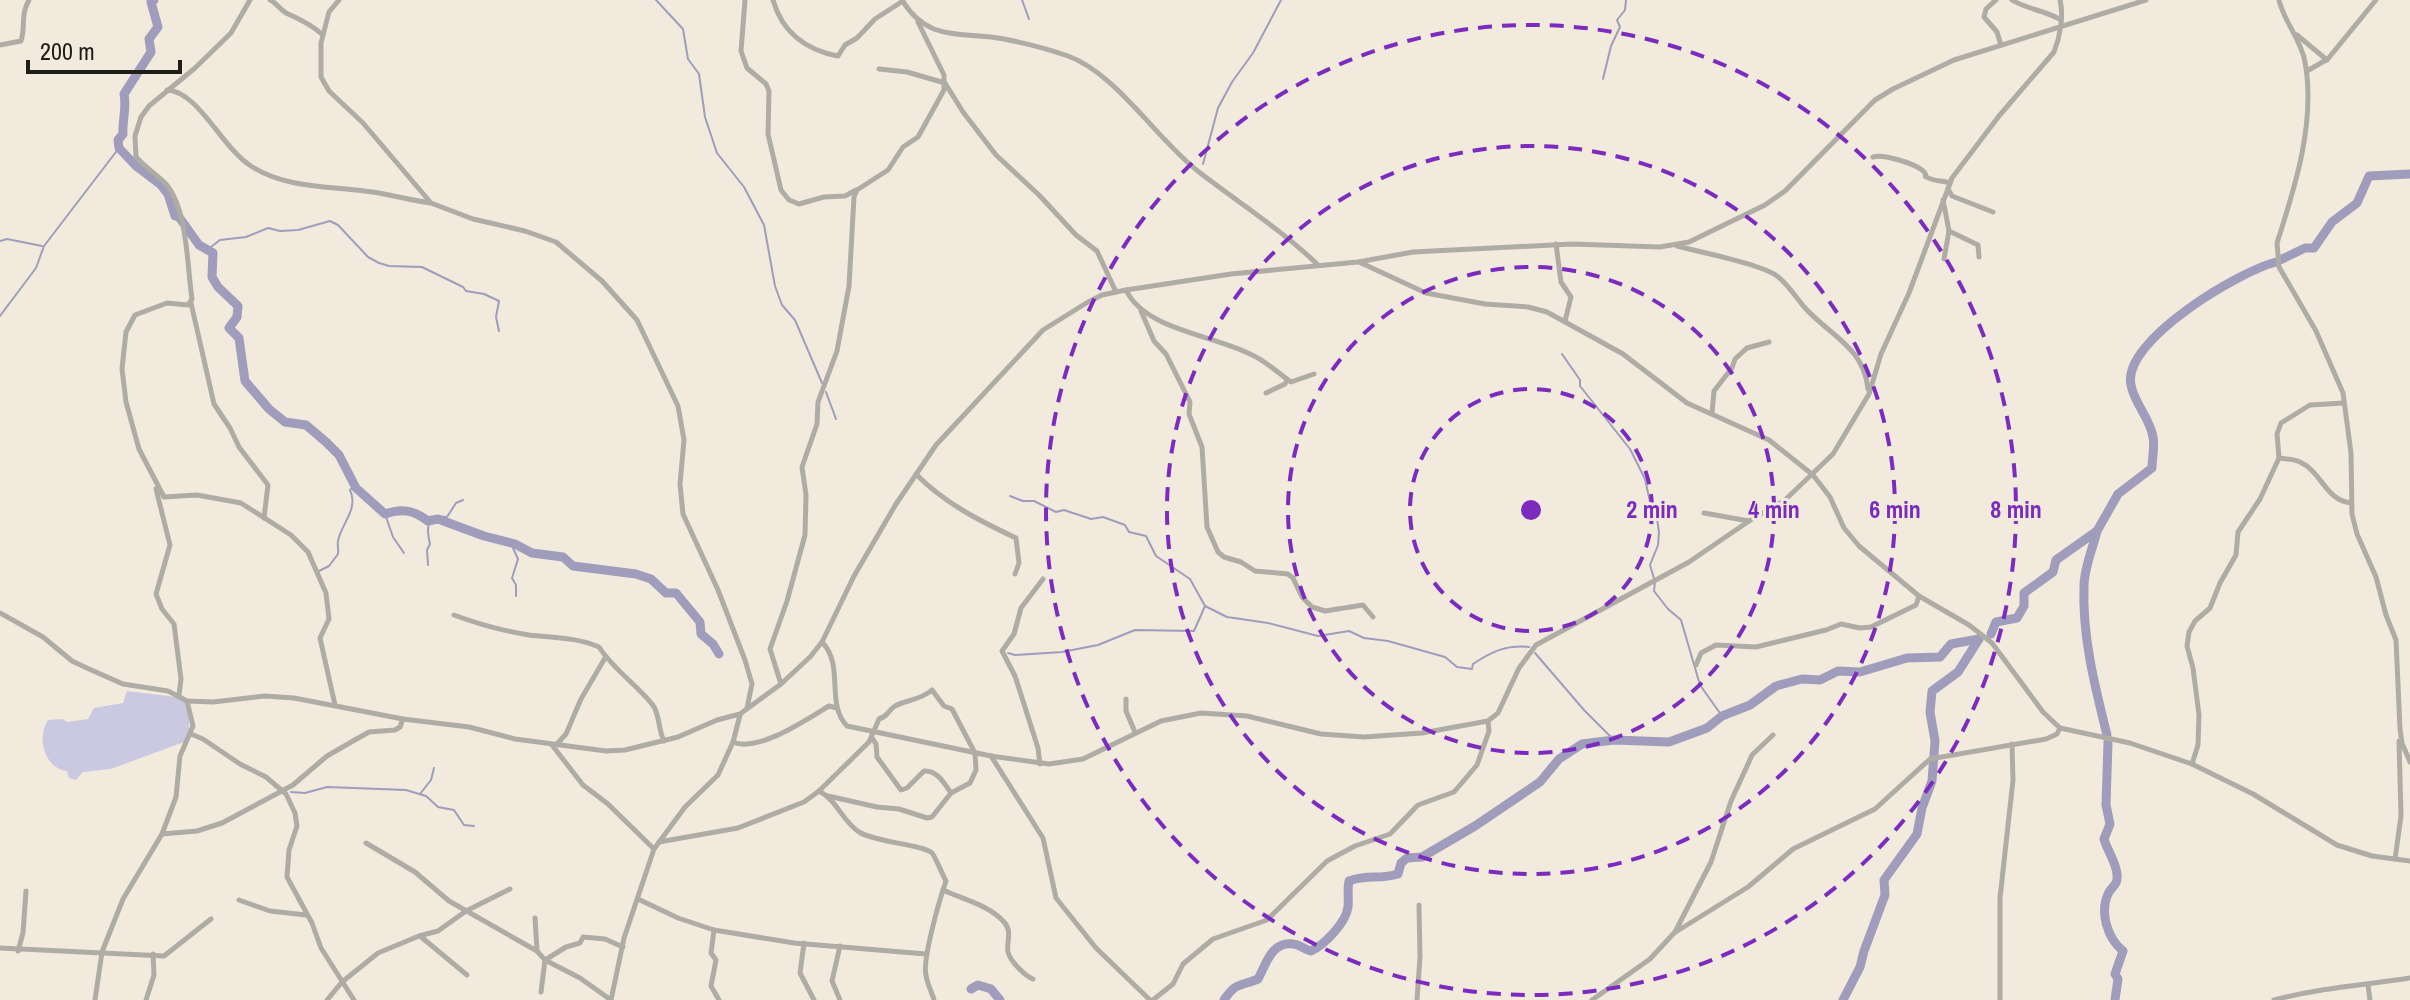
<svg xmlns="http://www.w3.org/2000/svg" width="2410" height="1000" viewBox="0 0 2410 1000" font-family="'Archivo Narrow',sans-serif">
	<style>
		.green { fill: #cbc9e2 }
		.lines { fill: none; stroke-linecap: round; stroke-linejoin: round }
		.stream { stroke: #9f9dbb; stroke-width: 2 }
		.river { stroke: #9f9dbb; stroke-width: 9 }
		.minor { stroke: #afaca6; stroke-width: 5 }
		.ring { fill: none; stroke: #7b2cbf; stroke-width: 4; stroke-dasharray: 14 10 }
		.centre { fill: #7b2cbf; stroke: #f2ebdd; stroke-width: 4 }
		.ring-label { font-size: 24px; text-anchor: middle; font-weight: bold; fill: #7b2cbf; stroke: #f2ebdd; stroke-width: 6; stroke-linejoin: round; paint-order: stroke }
	</style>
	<rect width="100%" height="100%" fill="#f2ebdd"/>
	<path class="green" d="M127 691 176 697 185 701C190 717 192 728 184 742L111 769 83 772 76 780 69 778 67 771C45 769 36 738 48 720L63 719 67 722 88 719 94 708 123 703Z"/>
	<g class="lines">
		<g class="stream">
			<path d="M656 0 683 29 688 59 699 74 705 117 717 153 744 187 764 225 775 286 782 305 795 320 822 383"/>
			<path d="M1022 0 1029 19"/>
			<path d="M1603 79 1611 46 1620 27 1617 20 1625 10 1626 0"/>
			<path d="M1203 164 1218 108 1232 82 1253 53 1281 0"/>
			<path d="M0 241 7 239 42 246"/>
			<path d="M207 250 220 240 246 237 268 228 280 231 298 230 330 221 338 225 368 257 379 263 389 266 422 267 463 287 466 291 484 294 499 301 496 317 499 331"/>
			<path d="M0 316 36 268 44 246 119 148"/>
			<path d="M1562 354 1580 380V386L1630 449 1645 479 1650 502 1656 512 1659 532 1658 545 1650 565 1655 582 1654 591 1668 609 1681 620 1700 685 1722 716"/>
			<path d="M826 392 836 419"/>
			<path d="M1010 496 1023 501H1034L1056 512 1064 510 1091 519 1103 517 1125 525 1129 532 1146 536 1156 556 1190 579 1205 606 1227 617 1268 623 1318 636 1349 631 1364 638 1388 641 1445 657 1457 667 1472 669 1473 664C1491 652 1507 644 1529 647"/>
			<path d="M385 514 393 537 404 553"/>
			<path d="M515 544 513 548 518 559 512 578 516 585V596"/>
			<path d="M428 565 427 550 430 544C426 527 426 515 447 517L456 503 463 500"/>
			<path d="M319 571 329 566 338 554C339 550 337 545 338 541 341 524 359 509 350 490L353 487 356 488"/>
			<path d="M1008 653 1015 655 1062 652 1098 645 1135 630 1194 631 1205 606"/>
			<path d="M1535 653 1584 710 1614 740"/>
			<path d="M291 792 305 793 327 787 406 790 426 796 438 807 454 810 464 825 474 826"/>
			<path d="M420 794 431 780 434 768"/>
		</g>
		<g class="river">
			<path d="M154 0 151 2 158 27 149 39 151 52 124 94C127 108 122 120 123 134L118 140 119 148 136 166 161 185 168 194 175 216 179 217 199 245 213 253 212 277 218 287 238 306 237 317 229 328 239 338 245 381 269 409 285 422 306 425 326 442 339 455 356 488 385 514C402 508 413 510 428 521L438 519 484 536 515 544 532 553 563 557 573 566 636 574 651 579 666 593H676L700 622 701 634 713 644 719 654"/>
			<path d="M2280 260 2305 248H2314L2332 222 2357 203 2369 176 2410 174"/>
			<path d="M2097 531C2093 548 2084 568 2084 586 2082 636 2095 687 2107 735"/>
			<path d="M1991 634 1996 622 2017 618 2024 606V593L2053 572 2056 560 2097 531 2118 494 2152 468C2152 458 2155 446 2153 437 2150 418 2134 403 2131 385 2121 341 2240 271 2276 262"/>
			<path d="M2108 742 2106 805 2110 824 2104 839C2107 850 2117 864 2117 875 2118 884 2113 886 2109 892 2099 911 2107 938 2123 951L2115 974 2118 979 2115 1000"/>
			<path d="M971 989 978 985 991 989 1000 1000"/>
			<path d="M1224 1000C1236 982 1239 987 1258 979 1266 965 1271 941 1293 944 1298 944 1306 950 1311 951 1324 945 1346 923 1348 907 1349 899 1347 891 1349 881 1368 874 1379 880 1398 874L1401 863 1407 858 1422 857 1475 826 1540 782 1559 759 1582 744 1614 740 1669 742 1707 728 1722 716 1750 705 1776 686 1802 679 1820 680 1838 671 1860 672 1907 658 1940 657 1951 644 1979 639"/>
			<path d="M1843 1000 1860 967 1864 951 1885 895 1884 880 1917 834 1922 808 1932 781 1935 741 1930 712 1932 691 1958 672 1979 639"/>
		</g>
		<g class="minor">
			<path d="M250 0 231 33 195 68 149 106 141 117 135 136 136 157C145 167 156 174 165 183 188 208 187 267 192 299L188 305 167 303 135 315 126 332 122 369 126 402 139 449 164 497 197 495 241 503 291 535 308 552 326 593 329 619 320 638 335 705"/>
			<path d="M270 0C277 3 279 9 286 13 300 19 312 25 323 35"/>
			<path d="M339 0 329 12 321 43V77L329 91 363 123 431 203 473 219 525 231 556 242 602 281 637 320 678 406 684 440 680 484 683 514 718 590 745 660 752 684 747 708"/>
			<path d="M745 0 741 51 747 68 766 84 769 91 768 134 781 190 789 200 799 204 824 197 845 196 856 190"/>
			<path d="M773 0C782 32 806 50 838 56L845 45 857 38 875 19 903 1"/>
			<path d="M902 0C928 43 961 31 1004 39 1025 43 1048 49 1068 56 1116 73 1158 141 1199 172 1239 203 1282 230 1318 265"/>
			<path d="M1996 0 1986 9 1984 17 1997 32 2001 45"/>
			<path d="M2012 0C2028 10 2045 10 2061 20"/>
			<path d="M2279 0C2284 22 2301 39 2305 62 2316 122 2295 187 2277 243L2279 267 2316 331 2343 393 2351 453 2352 514 2357 534 2376 577 2386 615 2396 640 2400 729 2402 743 2410 762"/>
			<path d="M2297 35 2327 60 2376 0"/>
			<path d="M0 45 21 41C26 25 20 16 29 0"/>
			<path d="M879 69 907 72 945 83 963 112 996 155 1039 195 1076 235 1097 251 1116 292"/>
			<path d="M2307 71 2326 60"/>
			<path d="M167 90C198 91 222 148 251 166 285 188 326 186 364 191 386 193 408 200 431 203"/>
			<path d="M1873 157C1883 154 1913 163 1922 170 1931 177 1919 175 1931 179 1936 181 1944 181 1950 183"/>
			<path d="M1948 189 1952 196 1993 212"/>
			<path d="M1943 200 1949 231 1944 259"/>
			<path d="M1949 231 1978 245 1979 257"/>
			<path d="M1556 244 1561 282 1571 297 1565 321"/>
			<path d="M1677 246C1699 252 1761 264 1777 276 1788 284 1797 299 1806 309 1831 336 1864 348 1868 389"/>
			<path d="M1359 262 1426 293 1485 304 1528 307 1547 312 1623 354 1687 403 1769 440 1813 475 1830 497 1844 528 1859 546 1919 596 1969 625 1992 643 2043 712 2060 728 2130 743 2192 764 2253 794 2337 845 2372 856 2410 861"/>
			<path d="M1126 290C1145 330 1214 335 1250 354 1266 361 1277 372 1291 382L1314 374"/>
			<path d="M191 303 214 404 230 428 239 447 268 485 264 518"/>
			<path d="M1141 311 1154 341 1166 354 1190 402 1189 414 1202 447 1207 527 1218 552 1224 557 1241 562 1255 571 1288 574 1293 578 1302 597 1312 607 1325 611 1363 605 1373 617"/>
			<path d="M1266 393 1285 384 1287 380"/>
			<path d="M1712 413 1714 391 1732 368 1735 359 1747 348 1769 342"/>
			<path d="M2279 458C2285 459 2294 459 2300 462 2322 472 2325 500 2351 503"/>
			<path d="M916 474C944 503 980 521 1016 538L1019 563 1015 574"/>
			<path d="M156 489 170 545 156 594 162 609 174 624 181 679 179 695"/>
			<path d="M1704 513 1749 521"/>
			<path d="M0 613 43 637 72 661 89 669 123 684 168 691 187 701 213 702 265 696 294 698 403 719 469 727 515 739 606 751 625 750 678 737 717 720 740 714 781 684 810 657 822 642 854 576 896 504 936 445 1043 330 1088 302 1102 295 1126 290 1231 274 1358 262 1413 252 1572 244 1660 247 1689 242 1765 205 1785 191 1875 100 1893 89 1954 60 2146 0"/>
			<path d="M454 615C478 624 504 631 529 635 554 638 576 637 599 647 614 670 635 683 652 704 660 713 658 730 664 741"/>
			<path d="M822 642C845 666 825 703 847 726L991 756 1049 764 1083 759 1161 721 1201 713 1247 716 1321 734 1364 737 1422 733 1488 721 1498 713 1519 668 1536 645 1689 562 1749 521 1785 500 1833 454 1869 394 1881 354 1909 293 1952 178 1999 116 2054 52C2060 37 2064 16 2060 0"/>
			<path d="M1696 665 1701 653 1716 645 1756 647 1826 630 1841 624 1860 628 1871 627 1916 605 1919 596"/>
			<path d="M781 684 770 649 787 601 805 535 806 495 802 467 817 424 818 402 837 351 849 286 854 197 857 190 888 170 903 147 918 137 944 90V75L918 22"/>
			<path d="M1126 699V711L1135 732"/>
			<path d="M191 734 203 739 240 764 266 777 286 794 295 813 297 826 289 850 287 877 312 923 321 948 354 1000"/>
			<path d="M872 738 876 744 877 757 901 790 907 788 924 771C937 770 944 783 951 793"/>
			<path d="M733 742C758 753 807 719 829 706L837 708"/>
			<path d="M557 744 566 734 581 699 605 658"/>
			<path d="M552 745 583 785 608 804 654 849"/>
			<path d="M991 756 1043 838 1056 898 1096 948 1150 1000"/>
			<path d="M1040 764 1038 748 1015 676 1002 651 1014 634 1021 608 1043 579"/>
			<path d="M2192 764 2198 745 2199 715 2193 668 2187 646 2189 632 2195 621 2210 608 2220 583 2236 555 2238 532 2260 499 2279 458 2277 434 2281 423 2310 405 2344 403"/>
			<path d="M819 791C837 800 842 821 859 832 877 843 922 844 932 853 935 856 943 876 946 881 940 898 922 960 926 975 927 984 932 992 934 1000"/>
			<path d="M162 834 197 831 222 823 293 785 327 756 353 741 369 732 395 730 400 727 403 719"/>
			<path d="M659 842 738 828 804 802 819 791 869 742 879 719C889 716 887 711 895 706 906 700 921 700 932 690L944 706 952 709 975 753 976 770 970 783 951 793 932 817 927 818 899 809 877 807 828 796"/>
			<path d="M366 843 415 872 449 901 537 951 545 960 580 978 611 1000"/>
			<path d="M2395 859 2401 816 2399 741"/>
			<path d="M943 890C962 899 989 905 1004 922 1013 932 1006 941 1008 952 1010 961 1025 976 1033 979"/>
			<path d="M638 899 678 918 714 930 794 943 926 954"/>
			<path d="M239 900 270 911 306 915"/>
			<path d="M535 918 537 951"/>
			<path d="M714 930 711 953 716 960 711 986 719 1000"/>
			<path d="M1675 932 1711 862 1731 801 1748 764 1752 755 1773 735"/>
			<path d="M420 936 467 975"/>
			<path d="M804 943 800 973 814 1000"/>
			<path d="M0 948 164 956 211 919"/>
			<path d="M18 951 23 933 26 891"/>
			<path d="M2368 985 2370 1000"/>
			<path d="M541 992 545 960 566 947 580 943 583 937 605 939 623 947"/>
			<path d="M95 1000 102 952 123 899 162 834 176 797 180 756 193 726 187 701"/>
			<path d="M146 1000 154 975 153 954"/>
			<path d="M327 1000 342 982 378 953 419 936 438 931 466 911 510 889"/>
			<path d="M611 1000 624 938 654 849 685 807 718 775 733 742 740 715"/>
			<path d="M840 1000 832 981 840 946"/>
			<path d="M1153 1000 1173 984 1183 964 1213 939 1267 920 1327 861 1355 846 1390 834 1418 805 1454 792 1477 765 1489 731 1488 721"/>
			<path d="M1417 1000 1420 957 1419 905"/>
			<path d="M1592 1000 1650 959 1674 933 1748 887 1793 849 1875 809 1930 759 2046 739 2057 734 2060 728"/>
			<path d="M2000 1000V898L2013 780 2012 744"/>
			<path d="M2274 1000C2319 988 2365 985 2410 978"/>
		</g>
	</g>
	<g class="ring">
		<circle cx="1531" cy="510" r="121"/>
		<circle cx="1531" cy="510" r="243"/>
		<circle cx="1531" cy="510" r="364"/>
		<circle cx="1531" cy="510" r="485"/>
	</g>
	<circle cx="1531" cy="510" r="12" class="centre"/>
	<g class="ring-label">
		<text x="1652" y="518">2 min</text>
		<text x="1774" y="518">4 min</text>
		<text x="1895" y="518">6 min</text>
		<text x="2016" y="518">8 min</text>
	</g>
	<path d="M28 60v12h152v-12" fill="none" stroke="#1f1d18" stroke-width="4"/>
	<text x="40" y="60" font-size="24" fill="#1f1d18" stroke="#f2ebdd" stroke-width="6" paint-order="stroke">200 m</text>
</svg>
